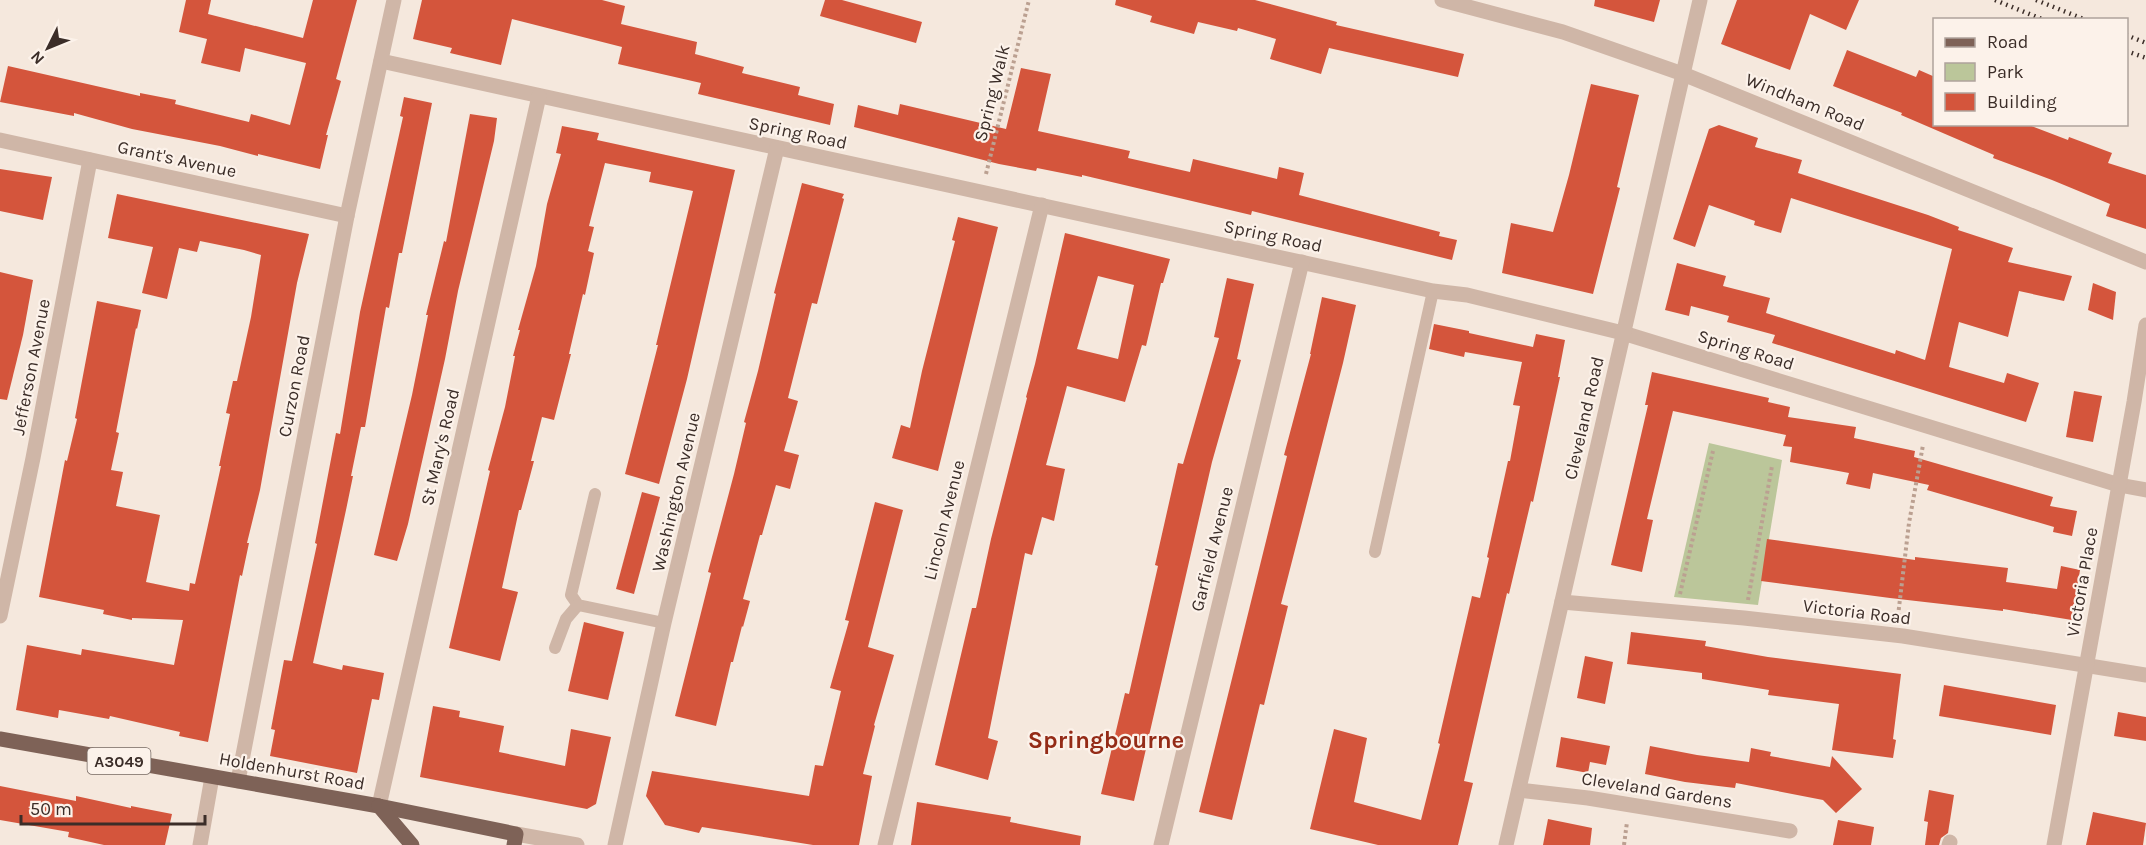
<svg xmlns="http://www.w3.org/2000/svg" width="2146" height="845" viewBox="0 0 2146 845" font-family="Karla,sans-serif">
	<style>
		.green { fill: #bbc69a }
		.building { fill: #d4553c; fill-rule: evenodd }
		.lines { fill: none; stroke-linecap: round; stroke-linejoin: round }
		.path { stroke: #bba091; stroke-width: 4; stroke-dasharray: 3 3; stroke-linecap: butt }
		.service { stroke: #cfb6a7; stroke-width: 12 }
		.minor { stroke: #cfb6a7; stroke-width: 15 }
		.tertiary { stroke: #cfb6a7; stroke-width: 15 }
		.primary { stroke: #7e6257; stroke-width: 15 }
		.rail { stroke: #3b2d28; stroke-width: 4.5; stroke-dasharray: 1.5 4.5; stroke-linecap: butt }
		.labels { text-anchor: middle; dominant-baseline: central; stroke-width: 4.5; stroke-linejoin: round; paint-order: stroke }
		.shield { fill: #fcf2ea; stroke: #756862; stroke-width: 1.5 }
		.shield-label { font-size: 16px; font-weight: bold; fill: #3b2d28 }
		.street-label { font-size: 18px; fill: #3b2d28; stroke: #fcf2ea }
		.district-label { font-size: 24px; font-weight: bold; fill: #942b17; stroke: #fcf2ea }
	</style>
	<rect width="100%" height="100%" fill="#f5e8dd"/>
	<path class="green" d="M1709 443 1782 460 1758 605 1674 597Z"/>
	<g class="building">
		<path d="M186 0H211L208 14 303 38 313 0H357L336 79 341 81 326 135H328L320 169 258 154V156L220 146 132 129 74 113V116L0 102 8 66 140 96V93L176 100 175 104 249 122 251 114 290 125 306 63 245 48 240 72 201 63 207 39 179 32Z"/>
		<path d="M422 0H602L625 6 621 24 697 42 695 54 744 67 742 73 800 87 798 95 834 104 830 125 698 94 701 83 618 64 622 47 512 19 501 65 450 53 452 48 413 39Z"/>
		<path d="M825 0H842L922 22 916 43 820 16Z"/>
		<path d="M1116 0H1255L1337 22 1336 25 1464 54 1458 77 1329 48 1321 74 1270 59 1276 39 1238 28 1237 31 1198 22 1194 34 1150 22 1152 16 1115 5Z"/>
		<path d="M1595 0H1660L1654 22 1594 6Z"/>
		<path d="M1737 0H1859L1846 30 1810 14 1790 70 1721 44Z"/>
		<path d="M1847 50 1916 77 1919 70 1935 77V124H2026L2068 140 2069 137 2112 153 2108 163 2146 175V229L2106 216 2110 204 2052 180 1993 158 1994 155 1901 115 1902 113 1833 86Z"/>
		<path d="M1021 68 1051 74 1038 131 1130 151 1128 158 1190 172 1193 159 1277 179 1279 167 1304 173 1299 195 1440 232 1439 236 1457 240 1452 260 1252 211 1251 215 1082 175V177L1037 168 1036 171 999 164 854 127 858 105 898 115 900 104 1006 129Z"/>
		<path d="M1591 84 1639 95 1617 187 1620 188 1593 294 1502 273 1511 223 1553 232 1569 175Z"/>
		<path d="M404 97 432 103 402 253H399L389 308 386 307 365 427H361L351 476H353L346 510 313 663 342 670 343 665 384 673 379 700 372 699 357 773 270 756 275 730 271 729 284 660 292 661 317 544 315 543 336 433 340 434 360 312 403 117 400 116Z"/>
		<path d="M470 114 497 118 494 141 458 291 445 359 408 524 397 561 374 555 412 395 428 315H426L444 241 446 242Z"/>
		<path d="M1719 125 1758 138 1755 147 1802 160 1798 173 1928 215 1959 227 1958 230 2013 248 2008 262 2072 276 2064 301 2019 291 2008 337 1959 322 1949 367 2004 383 2007 373 2039 383 2026 422 1772 343 1775 335 1727 322 1729 316 1691 306 1689 316 1665 310 1677 263 1726 276 1723 286 1770 298 1766 313 1895 354 1896 350 1925 360 1952 249 1791 198 1781 233 1754 225 1755 221 1709 205 1695 247 1673 239 1709 129Z"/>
		<path d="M562 126 599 133 597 140 735 170 687 379 659 484 625 474 658 345H656L693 191 649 182 651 172 605 163 589 226 594 227 588 251 594 253 585 295 583 294 569 354H571L554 420 542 417 531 461H534L521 510H519L502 588 518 592 500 661 449 648 490 471 488 470 505 407 515 356H513L520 330H518L536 266 547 204 561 154 556 153Z"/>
		<path d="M0 169 52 177 43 220 0 211Z"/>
		<path d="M802 183 844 194 842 198 844 199 817 304 812 303 788 398 798 401 784 451 799 455 790 489 776 485 762 535H760L743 599 750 601 743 627 742 626 733 662H731L716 726 675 716 711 573 708 572 734 474 746 423 744 422 758 371 776 294 774 293Z"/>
		<path d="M117 194 309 234 297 283 260 490 247 543H249L242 576 240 575 208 742 179 736 180 732 110 716 109 719 59 710 58 718 16 710 27 645 81 655 82 649 174 665 183 620 132 618V620L103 614 104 610 39 597 65 460 67 461 77 419 75 418 97 301 141 310 137 329 136 328 116 432 119 433 111 470 123 472 116 506 160 515 146 582 189 591 190 583 195 584 221 466H219L230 414 226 413 233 381H237L251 317 261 255 244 250 200 241 197 252 179 248 167 299 142 293 153 247 108 238Z"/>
		<path d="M958 217 998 227 938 471 892 458 901 425 910 428 922 371 955 241 952 240Z"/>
		<path d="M1065 233 1170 259 1163 283H1161L1146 346 1142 345 1125 402 1067 386 1046 465 1065 469 1054 521 1042 517 1032 555 1025 553 988 738 998 741 988 780 935 765 972 608H976L991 539 1027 398 1026 397 1035 364ZM1098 276 1134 285 1118 359 1077 349Z"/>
		<path d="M0 272 33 280 23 335 7 400 0 399Z"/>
		<path d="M1227 278 1254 284 1237 359 1241 360 1212 462 1134 801 1101 794 1125 693 1129 694 1158 566 1155 565 1178 463 1183 464 1219 338 1214 337Z"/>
		<path d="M2093 283 2116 292 2113 320 2088 310Z"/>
		<path d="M1322 297 1356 305 1343 363 1281 604 1288 606 1264 705 1260 704 1232 820 1199 812 1287 456 1284 455 1311 354H1310Z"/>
		<path d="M1434 324 1469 331V333L1533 347 1536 334 1565 340 1558 377H1560L1533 502 1531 501 1509 594 1507 593 1464 781 1473 783 1458 845H1378L1310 829 1334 729 1367 738 1354 802 1421 820 1440 744 1438 743 1472 596 1480 598 1489 558 1487 557 1508 461H1510L1520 406 1513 405 1522 362 1465 352 1464 357 1429 349Z"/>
		<path d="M1652 372 1769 398 1768 402 1790 407 1788 417 1856 427 1854 438 1915 451 1914 457 2053 497 2050 506 2077 511 2072 536 2053 532 2054 527 1927 490 1929 485 1873 473 1870 489 1846 484 1849 473 1790 462 1792 447 1783 446 1786 435 1673 411 1647 519 1653 520 1642 572 1611 565 1648 405H1645Z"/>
		<path d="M2074 391 2102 396 2093 442 2066 437Z"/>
		<path d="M642 492 660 497 634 594 616 589Z"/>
		<path d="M875 502 903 510 868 647 894 655 874 725 875 726 863 774 872 776 859 845H813L702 827 699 833 665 825 646 796 652 771 809 796 815 765 823 766 841 691 830 688 849 621 845 620Z"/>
		<path d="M1767 539 1915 560V557L2008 568 2006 582 2057 589 2061 566 2080 570 2072 620 2003 609V611L1890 598 1761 581Z"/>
		<path d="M584 622 624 632 608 700 568 691Z"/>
		<path d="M1631 632 1706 641 1705 646 1768 657 1901 674 1893 739 1896 740 1893 758 1832 750 1839 704 1768 695 1769 690 1702 679V673L1627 664Z"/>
		<path d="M1585 656 1613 662 1605 704 1577 698Z"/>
		<path d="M1944 685 2056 705 2051 735 1939 716Z"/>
		<path d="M433 706 460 711 459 717 504 726 499 752 565 766 571 729 611 737 596 804 587 809 420 777Z"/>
		<path d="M2118 712 2146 717V741L2114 736Z"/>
		<path d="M1561 737 1610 746 1606 765 1590 762 1588 773 1556 767Z"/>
		<path d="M1650 746 1697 755 1749 762 1751 748 1771 752 1770 756 1830 767 1832 756 1862 789 1836 813 1823 800 1736 783 1735 788 1685 782 1645 774Z"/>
		<path d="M0 786 76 801V796L131 808V806L172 814 165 845H104L68 837 69 832 0 820Z"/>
		<path d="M1929 790 1954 795 1948 833 1941 838 1939 845H1925L1928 822 1924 821Z"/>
		<path d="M917 802 1011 817 1010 822 1081 836 1080 845H911Z"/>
		<path d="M2093 812 2146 823 2143 845H2086Z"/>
		<path d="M1548 819 1592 828 1590 845H1543Z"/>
		<path d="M1838 820 1874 827 1871 845H1833Z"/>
	</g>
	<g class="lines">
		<g class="path">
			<path d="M986 174 1029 0"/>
			<path d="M1680 594 1713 451"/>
			<path d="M1748 600 1772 466"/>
			<path d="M1898 616 1909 523 1923 445"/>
			<path d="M1624 845 1627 822"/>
		</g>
		<g class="service">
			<path d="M595 494 571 595 578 605 664 623"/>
			<path d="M1375 552 1433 291"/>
			<path d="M555 648 566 619 578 605"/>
		</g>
		<g class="minor">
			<path d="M1442 0 1563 32 1683 74 2146 262"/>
			<path d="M381 61 1433 291 1467 295 1623 333 2119 485 2146 490"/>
			<path d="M0 140 347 216"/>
			<path d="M1562 602 1744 618 1903 636 2146 675"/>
			<path d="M0 616 33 458 90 160"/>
			<path d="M238 781 347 216 394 0"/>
			<path d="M1519 790 1588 798 1790 831"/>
			<path d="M379 806 539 96"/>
			<path d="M200 845 212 777"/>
			<path d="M615 845 664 623 777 148"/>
			<path d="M885 845 1042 205"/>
			<path d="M1161 845 1302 262"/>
			<path d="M1949 845 1950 842"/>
			<path d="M2054 845 2134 402 2146 325"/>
		</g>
		<g class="tertiary">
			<path d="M516 834 577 845"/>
			<path d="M1506 845 1700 0"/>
		</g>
		<g class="primary">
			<path d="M0 739 379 806 516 834 514 845"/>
			<path d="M379 806 412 845"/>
		</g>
		<g class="rail">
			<path d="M1995 0 2044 20"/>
			<path d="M2036 0 2086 20"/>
			<path d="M2126 35 2146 43"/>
			<path d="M2126 51 2146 58"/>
		</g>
	</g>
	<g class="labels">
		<rect class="shield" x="87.5" y="748" width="63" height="26" rx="4.5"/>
		<g class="shield-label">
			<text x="119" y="761">A3049</text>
		</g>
		<g class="street-label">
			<text transform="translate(992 93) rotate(-76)">Spring Walk</text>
			<text transform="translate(1805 102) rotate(22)">Windham Road</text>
			<text transform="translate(798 133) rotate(12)">Spring Road</text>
			<text transform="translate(177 159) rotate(12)">Grant's Avenue</text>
			<text transform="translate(1273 236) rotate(12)">Spring Road</text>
			<text transform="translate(1746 350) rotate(17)">Spring Road</text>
			<text transform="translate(31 367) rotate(-79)">Jefferson Avenue</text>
			<text transform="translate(294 386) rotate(-79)">Curzon Road</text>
			<text transform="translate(1584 418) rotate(-77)">Cleveland Road</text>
			<text transform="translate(440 447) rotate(-77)">St Mary's Road</text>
			<text transform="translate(676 492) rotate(-77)">Washington Avenue</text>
			<text transform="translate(944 520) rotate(-76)">Lincoln Avenue</text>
			<text transform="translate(1212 549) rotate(-76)">Garfield Avenue</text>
			<text transform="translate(2082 582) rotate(-80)">Victoria Place</text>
			<text transform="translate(1857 612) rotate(7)">Victoria Road</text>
			<text transform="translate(292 771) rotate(10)">Holdenhurst Road</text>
			<text transform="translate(1657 790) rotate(9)">Cleveland Gardens</text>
		</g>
		<g class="district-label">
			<text x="1106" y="740">Springbourne</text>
		</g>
	</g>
	<rect x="1933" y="18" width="195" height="108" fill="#fcf2ea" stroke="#afa39c" stroke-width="1.5"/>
	<rect x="1945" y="38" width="30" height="9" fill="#7e6257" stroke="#afa39c" stroke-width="1.5"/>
	<text x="1987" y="48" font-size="18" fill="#3b2d28">Road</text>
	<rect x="1945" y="63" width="30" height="18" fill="#bbc69a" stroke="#afa39c" stroke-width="1.5"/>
	<text x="1987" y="78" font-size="18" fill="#3b2d28">Park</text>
	<rect x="1945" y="93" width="30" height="18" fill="#d4553c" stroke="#afa39c" stroke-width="1.5"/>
	<text x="1987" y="108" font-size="18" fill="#3b2d28">Building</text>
	<g transform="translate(48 48) rotate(227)" stroke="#fcf2ea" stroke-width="4.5" paint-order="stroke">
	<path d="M0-4.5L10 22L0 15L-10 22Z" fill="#3b2d28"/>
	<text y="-9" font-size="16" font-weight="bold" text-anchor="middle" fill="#3b2d28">N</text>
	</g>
	<path d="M21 815v9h184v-9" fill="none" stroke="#3b2d28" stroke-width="3"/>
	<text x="30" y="815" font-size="18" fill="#3b2d28" stroke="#fcf2ea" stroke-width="4.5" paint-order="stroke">50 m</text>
</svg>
